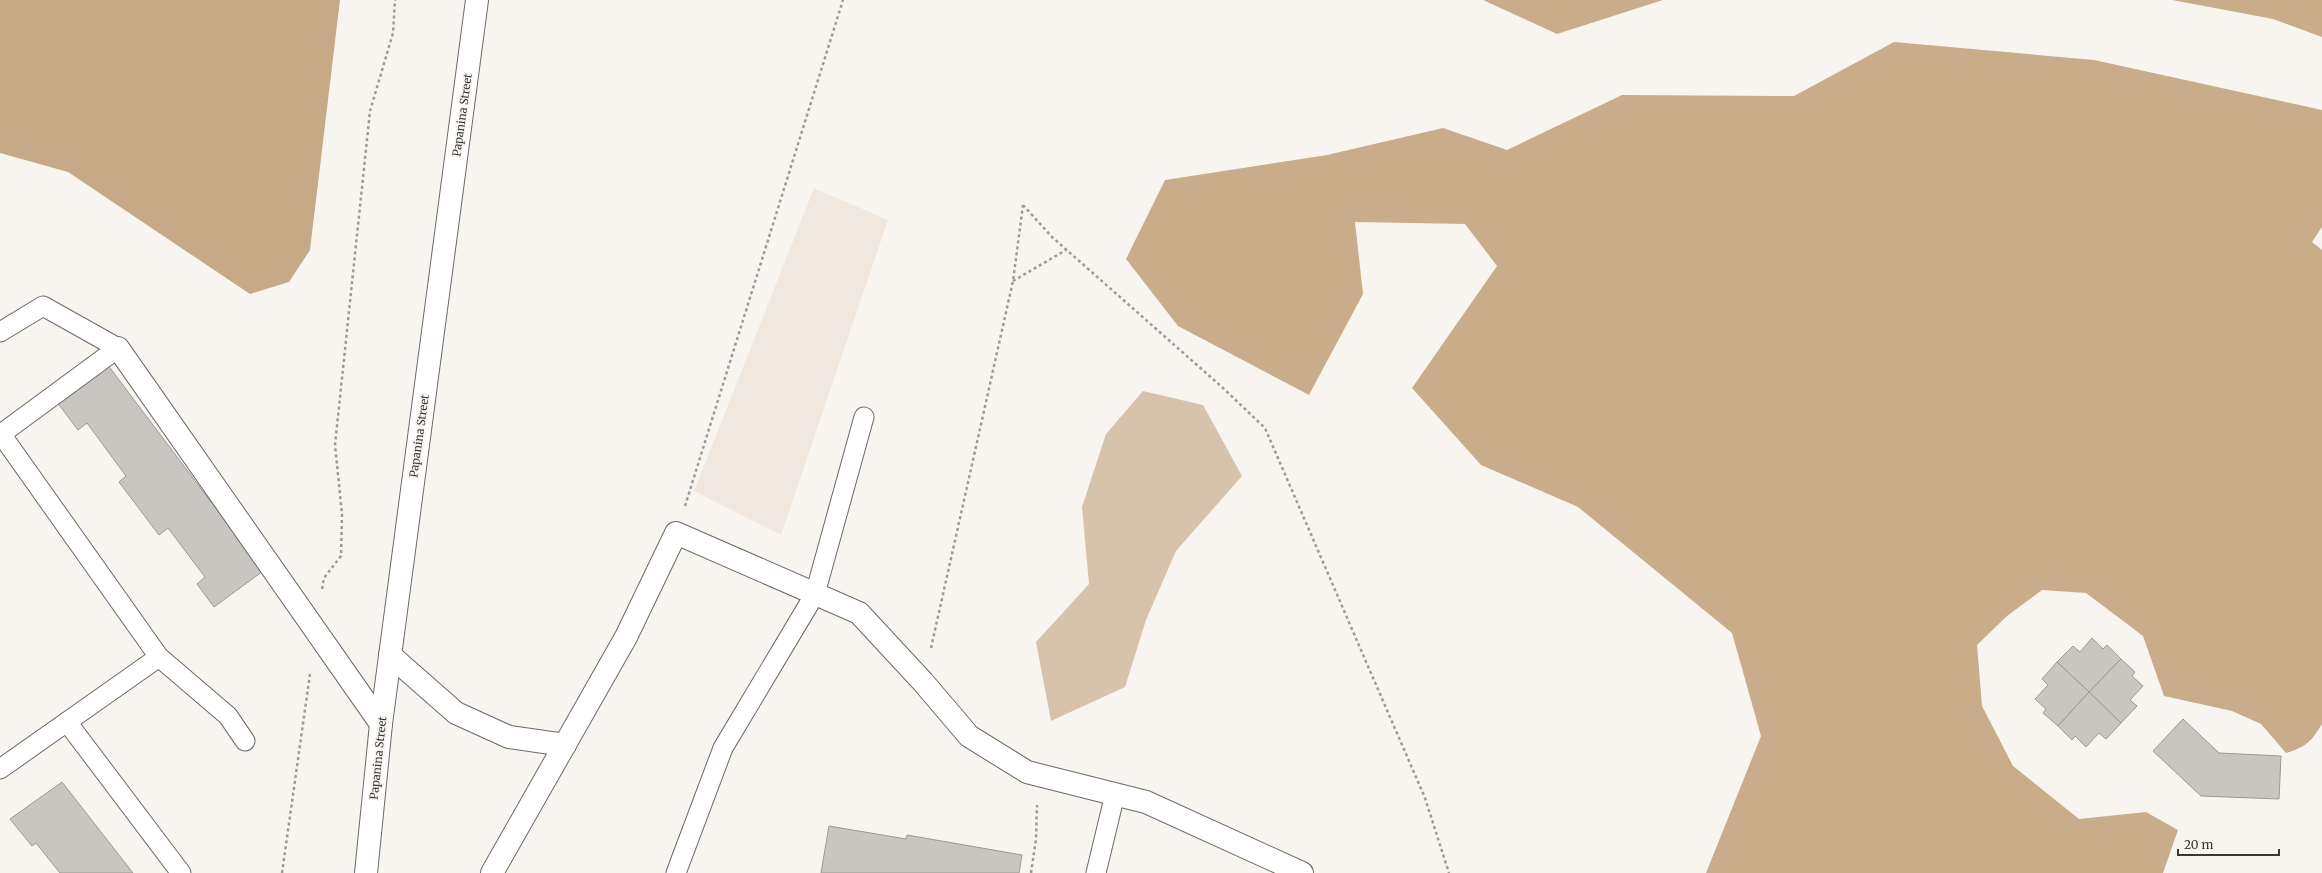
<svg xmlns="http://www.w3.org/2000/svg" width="2322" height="873" viewBox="0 0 2322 873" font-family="Merriweather,serif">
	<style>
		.built { fill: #f0e8df }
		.green { fill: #d7c3ac }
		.forest { fill: #c9ad8b }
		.water { fill: #c6aa88 }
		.building { fill: #c9c6c2; stroke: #9b9895 }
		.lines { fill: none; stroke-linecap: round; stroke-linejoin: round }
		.service-casing { stroke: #6c6a67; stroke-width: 21 }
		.minor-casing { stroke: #6c6a67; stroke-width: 24 }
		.path { stroke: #9c9a97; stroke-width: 2.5; stroke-dasharray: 3 3; stroke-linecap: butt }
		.service { stroke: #fff; stroke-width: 19 }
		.minor { stroke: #fff; stroke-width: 22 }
		.labels { text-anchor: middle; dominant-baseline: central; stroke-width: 3.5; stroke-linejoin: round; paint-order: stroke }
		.street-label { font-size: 11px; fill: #383735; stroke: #f8f5f1 }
	</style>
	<rect width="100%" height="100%" fill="#f8f5f1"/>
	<path class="built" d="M814 188 888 220 781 535 694 491Z"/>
	<path class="green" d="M1143 391 1203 405 1242 476 1176 551 1146 620 1125 687 1051 721 1036 642 1089 584 1082 507 1106 434Z"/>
	<g class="forest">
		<path d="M1483 0H1663L1557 34Z"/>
		<path d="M2172 0H2322V37L2273 19Z"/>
		<path d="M1894 42 2094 60 2322 110V227L2312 242 2322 250V724C2311 742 2306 747 2286 753L2261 724 2232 711 2164 696 2143 636 2086 593 2042 590 2007 616 1977 645 1982 706 2013 766 2079 819 2146 812 2178 830 2163 873H1706L1761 736 1732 633 1578 507 1481 465 1412 388 1497 266 1465 224 1355 222 1363 294 1309 395 1178 326 1126 259 1165 180 1327 155 1443 128 1507 150 1622 95 1794 96Z"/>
	</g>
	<path class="water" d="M0 0H340L310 250 289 282 250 294 68 172 0 153Z"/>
	<g class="building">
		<path d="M104 360 263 571 214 607 197 584 205 577 168 528 159 535 119 482 126 476 87 423 78 430 54 398Z"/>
		<path d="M2092 638 2103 649 2107 645 2121 659 2089 692 2057 662 2073 646 2080 652Z"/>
		<path d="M2121 659 2135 672 2132 676 2143 686 2130 700 2137 706 2121 723 2089 692Z"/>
		<path d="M2057 662 2089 692 2058 726 2043 713 2046 709 2035 699 2048 685 2042 679Z"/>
		<path d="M2089 692 2121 723 2106 739 2099 733 2086 747 2075 736 2072 740 2058 726Z"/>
		<path d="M2183 719 2219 753 2281 756 2279 799 2201 796 2153 751Z"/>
		<path d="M62 782 133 873H60L36 843 32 846 10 819Z"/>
		<path d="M829 826 906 839 907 835 1022 855 1019 873H821Z"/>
	</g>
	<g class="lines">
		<defs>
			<g id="service">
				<path d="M0 332 43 306 118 348 1 434 159 657 228 716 245 741"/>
				<path d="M67 722 181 873"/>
				<path d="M0 769 159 657"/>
				<path d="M676 873 723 748 815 594 864 417"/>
				<path d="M1096 873 1115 794"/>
			</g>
			<g id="minor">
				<path d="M118 348 381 724"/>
				<path d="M390 655 456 713 509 737 565 745"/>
				<path d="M366 873 381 724 477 0"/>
				<path d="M492 873 626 637 676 533 859 613 923 682 969 736 1027 772 1146 802 1302 873"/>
			</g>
		</defs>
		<use href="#service" class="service-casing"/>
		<use href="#minor" class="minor-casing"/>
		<g class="path">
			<path d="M1023 205 1052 237 1223 388 1265 428 1425 798 1449 873"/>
			<path d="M1013 281 1066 250"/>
			<path d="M685 506 843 0"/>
			<path d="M322 589 324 578 341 556 342 514 335 445 370 111 393 33 395 0"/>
			<path d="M931 648 1013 281 1023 205"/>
			<path d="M282 873 310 674"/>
			<path d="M1031 873 1036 839 1037 805"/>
		</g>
		<use href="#service" class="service"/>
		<use href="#minor" class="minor"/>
	</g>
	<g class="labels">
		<g class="street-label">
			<text transform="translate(462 115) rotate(-82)">Papanina Street</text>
			<text transform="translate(419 436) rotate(-82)">Papanina Street</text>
			<text transform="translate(378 758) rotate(-84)">Papanina Street</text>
		</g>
	</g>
	<path d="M2178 849v6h101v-6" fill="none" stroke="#383735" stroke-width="2"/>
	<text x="2184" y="849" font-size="12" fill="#383735" stroke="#f8f5f1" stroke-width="3" paint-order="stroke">20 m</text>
</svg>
